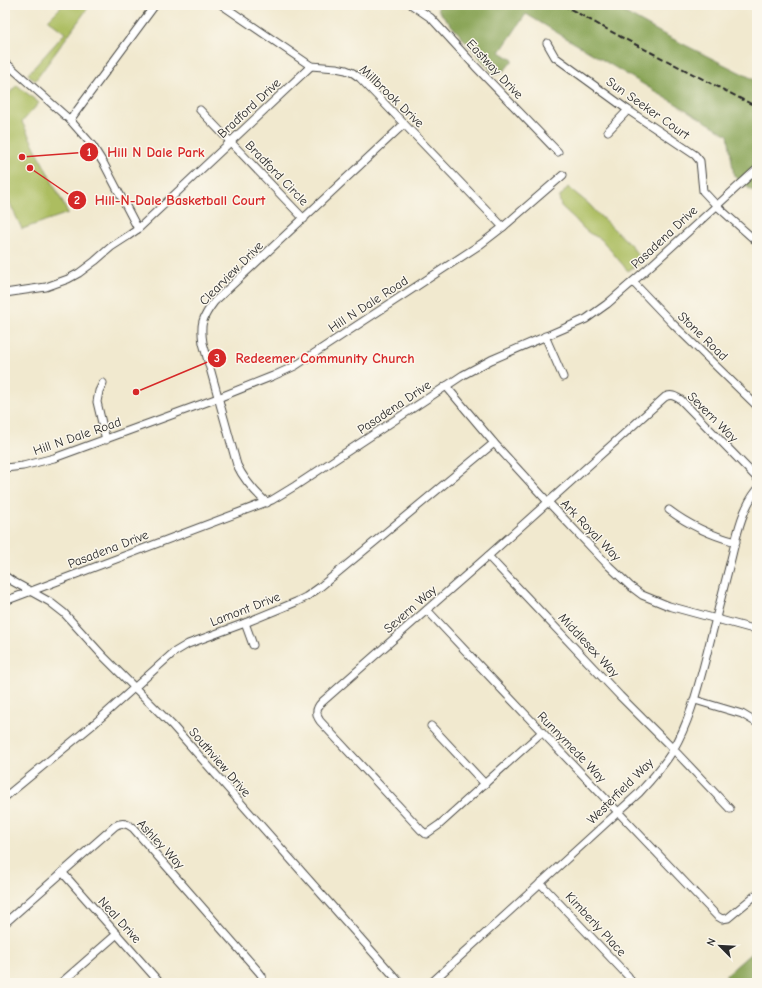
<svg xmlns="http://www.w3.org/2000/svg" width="762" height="988" viewBox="0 0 762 988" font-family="'Comic Neue',sans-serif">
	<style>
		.green { fill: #acbd60; stroke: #6c7446 }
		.forest { fill: #89a456; stroke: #5a6840 }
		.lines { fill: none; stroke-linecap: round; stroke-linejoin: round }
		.minor-casing { stroke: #494844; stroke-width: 9 }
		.minor { stroke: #fff; stroke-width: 7 }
		.rail { stroke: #2b2b2b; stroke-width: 2; stroke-dasharray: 6 3; stroke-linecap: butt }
		.labels { text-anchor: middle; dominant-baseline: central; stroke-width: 3; stroke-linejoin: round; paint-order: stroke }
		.street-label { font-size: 13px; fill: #2b2b2b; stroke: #fbf7ec }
		.leader { fill: none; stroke: #d62828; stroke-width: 1.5 }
		.callout-dot { fill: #d62828; stroke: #fbf7ec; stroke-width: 1.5 }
		.mark-label { font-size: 12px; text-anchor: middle; font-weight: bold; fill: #fff }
		.callout-label { font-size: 14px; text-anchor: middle; font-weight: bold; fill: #d62828; stroke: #fbf7ec; stroke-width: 3; stroke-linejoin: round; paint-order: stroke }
	</style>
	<rect width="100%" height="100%" fill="#fbf7ec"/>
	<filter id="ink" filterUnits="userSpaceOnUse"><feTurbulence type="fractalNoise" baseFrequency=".025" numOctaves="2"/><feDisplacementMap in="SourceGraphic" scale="8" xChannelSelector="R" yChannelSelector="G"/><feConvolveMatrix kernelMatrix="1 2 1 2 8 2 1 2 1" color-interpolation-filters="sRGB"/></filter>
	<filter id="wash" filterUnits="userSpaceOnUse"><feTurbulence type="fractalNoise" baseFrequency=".012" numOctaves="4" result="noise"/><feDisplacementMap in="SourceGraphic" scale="16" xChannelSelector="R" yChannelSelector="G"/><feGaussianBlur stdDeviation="0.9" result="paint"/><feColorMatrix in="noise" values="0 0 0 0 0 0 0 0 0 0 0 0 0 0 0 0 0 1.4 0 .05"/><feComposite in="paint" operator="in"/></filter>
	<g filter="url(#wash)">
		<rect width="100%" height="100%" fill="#f1e9cf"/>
		<g class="green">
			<path d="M63 5H90L35 81 28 74 65 33 48 20Z"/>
			<path d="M17 85 39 103 22 122 68 213 22 229 5 193V98Z"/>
			<path d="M568 187 589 204 598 214 631 245 642 262 628 271 601 239 589 233 583 228 575 219 561 206 559 198Z"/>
		</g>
		<g class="forest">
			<path d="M441 5H611L663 34 757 81V186L752 191 734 176 728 135 526 14 500 52 513 60 505 70 495 75 437 9Z"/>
			<path d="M757 948V983H727L726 975Z"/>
		</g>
	</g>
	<g filter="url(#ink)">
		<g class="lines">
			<defs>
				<g id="minor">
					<path d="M222 5 311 66 336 68 346 70 353 73 360 78 503 227"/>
					<path d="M412 5 431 18 475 66 558 152"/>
					<path d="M547 43 555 57 628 110 695 155 700 161 703 191 717 206 757 242"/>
					<path d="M5 62 70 120 92 145 104 164 138 229"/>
					<path d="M200 110 304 219"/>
					<path d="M70 120 155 5"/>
					<path d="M608 131 628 110"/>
					<path d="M633 282 673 324 757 406"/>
					<path d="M5 293 46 287 68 279 79 273 95 261 111 247 128 236 138 229 311 66"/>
					<path d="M545 336 563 377"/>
					<path d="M103 383 99 391 97 402 106 440"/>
					<path d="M446 386 494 443 548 502 609 566 630 586 642 595 669 606 757 630"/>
					<path d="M5 468 23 466 54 458 218 398 273 376 295 366 481 244 503 227 563 175"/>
					<path d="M267 503C255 492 244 480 237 465L203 343C200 324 202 318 214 302L404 124"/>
					<path d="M669 510C690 526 710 535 736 542"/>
					<path d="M488 556 620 696 674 750 730 809"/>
					<path d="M5 576 12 581 50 602 64 613 103 656 172 725 400 983"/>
					<path d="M5 601 272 500 295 486 463 375 491 360 565 328 586 319 607 304 645 271 757 169"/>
					<path d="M427 610 542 732 717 916 722 919 728 918 757 894"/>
					<path d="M245 623 253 645"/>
					<path d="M695 700 742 714 757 723"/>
					<path d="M431 726 485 784"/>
					<path d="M542 732 439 825 426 834 421 830 320 721C315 714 316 708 322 702L488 556 665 397C671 394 675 396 681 400L757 478"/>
					<path d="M5 797 95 723 173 653 188 644 245 623 296 602 306 597 320 587 494 443"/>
					<path d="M62 872 160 983"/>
					<path d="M540 883 628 976 632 983"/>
					<path d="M5 923 115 826C121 822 127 823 133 828L259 972 262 976 263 983"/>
					<path d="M61 983 117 934"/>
					<path d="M431 983 639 793C651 780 664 766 673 750 689 723 697 691 705 661 713 630 721 598 729 567 736 541 740 511 757 490"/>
				</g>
			</defs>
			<use href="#minor" class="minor-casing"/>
			<use href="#minor" class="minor"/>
			<path class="rail" d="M563 5 621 37 757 107"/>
		</g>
	</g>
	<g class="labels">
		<g class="street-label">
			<text transform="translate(495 69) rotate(47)">Eastway Drive</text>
			<text transform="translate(392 96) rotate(44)">Millbrook Drive</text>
			<text transform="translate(249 108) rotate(-43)">Bradford Drive</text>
			<text transform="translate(648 108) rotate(35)">Sun Seeker Court</text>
			<text transform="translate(277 173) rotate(46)">Bradford Circle</text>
			<text transform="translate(664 237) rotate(-43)">Pasadena Drive</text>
			<text transform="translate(231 273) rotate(-45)">Clearview Drive</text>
			<text transform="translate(368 304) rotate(-33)">Hill N Dale Road</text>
			<text transform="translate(703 336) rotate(44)">Stone Road</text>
			<text transform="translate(394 407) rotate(-34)">Pasadena Drive</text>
			<text transform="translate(713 417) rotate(45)">Severn Way</text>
			<text transform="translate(77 436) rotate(-19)">Hill N Dale Road</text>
			<text transform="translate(591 530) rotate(46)">Ark Royal Way</text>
			<text transform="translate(108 549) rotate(-21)">Pasadena Drive</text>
			<text transform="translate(245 609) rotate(-21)">Lamont Drive</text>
			<text transform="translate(410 609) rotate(-41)">Severn Way</text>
			<text transform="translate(589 645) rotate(47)">Middlesex Way</text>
			<text transform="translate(572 747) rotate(46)">Runnymede Way</text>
			<text transform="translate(220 762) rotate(49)">Southview Drive</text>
			<text transform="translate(620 791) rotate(-45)">Westerfield Way</text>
			<text transform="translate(161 844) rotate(47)">Ashley Way</text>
			<text transform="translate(120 920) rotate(48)">Neal Drive</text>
			<text transform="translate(596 924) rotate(47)">Kimberly Place</text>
		</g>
	</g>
	<path class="leader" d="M22 157L89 152M30 168L77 200M136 392L217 358"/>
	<g class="callout-dot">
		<circle cx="22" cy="157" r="4"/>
		<circle cx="30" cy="168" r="4"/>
		<circle cx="136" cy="392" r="4"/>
		<circle cx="89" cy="152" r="10"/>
		<circle cx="77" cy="200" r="10"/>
		<circle cx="217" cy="358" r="10"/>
	</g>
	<g class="mark-label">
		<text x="89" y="156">1</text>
		<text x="77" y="204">2</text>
		<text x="217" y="362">3</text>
	</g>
	<g class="callout-label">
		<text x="156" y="157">Hill N Dale Park</text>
		<text x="180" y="205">Hill-N-Dale Basketball Court</text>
		<text x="325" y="363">Redeemer Community Church</text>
	</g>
	<rect width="762" height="988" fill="none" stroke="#fbf7ec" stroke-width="20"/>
	<g transform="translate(720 946) rotate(294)" stroke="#fbf7ec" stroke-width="3" paint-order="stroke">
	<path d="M0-3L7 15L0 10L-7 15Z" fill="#2b2b2b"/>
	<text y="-6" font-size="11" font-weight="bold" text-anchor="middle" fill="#2b2b2b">N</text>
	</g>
</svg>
